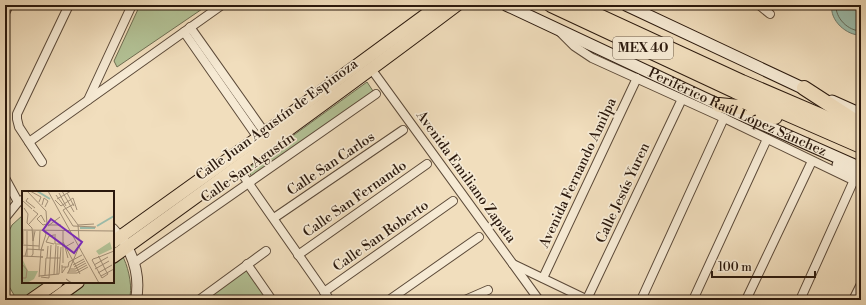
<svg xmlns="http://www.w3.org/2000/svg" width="866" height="305" viewBox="0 0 866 305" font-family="'Libre Bodoni',serif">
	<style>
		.green { fill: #b3c296; stroke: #6f6e52 }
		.water { fill: #9cbdac; stroke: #6f7b6c }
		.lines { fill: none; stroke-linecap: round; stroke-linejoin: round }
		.shore { stroke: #646b5c; stroke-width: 1 }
		.minor-casing { stroke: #5c4a39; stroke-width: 10 }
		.tertiary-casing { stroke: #5c4a39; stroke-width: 12 }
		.secondary-casing { stroke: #2b190d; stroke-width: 13 }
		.primary-casing { stroke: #2b190d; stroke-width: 14 }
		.motorway-casing { stroke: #2b190d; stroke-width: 16 }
		.minor { stroke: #f6ead4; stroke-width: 8 }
		.tertiary { stroke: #f6ead4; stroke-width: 10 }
		.secondary { stroke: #f6ead4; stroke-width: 11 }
		.primary { stroke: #f1debd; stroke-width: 12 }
		.motorway { stroke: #f1debd; stroke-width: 14 }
		.labels { text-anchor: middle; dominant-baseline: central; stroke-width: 3.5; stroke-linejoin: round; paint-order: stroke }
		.shield { fill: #f6ead4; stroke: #685849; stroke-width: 1 }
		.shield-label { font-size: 13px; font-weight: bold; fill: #2b190d }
		.street-label { font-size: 14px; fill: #2b190d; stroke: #f6ead4 }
		.inset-river { fill: none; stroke: #9cbdac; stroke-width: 2 }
		.inset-road { fill: none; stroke: #a28f77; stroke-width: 1 }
		.view { fill: #7b2cbf; fill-opacity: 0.15; stroke: #7b2cbf; stroke-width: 2 }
		.inset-edge { fill: none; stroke: #2b190d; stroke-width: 2 }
	</style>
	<rect width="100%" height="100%" fill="#f1debd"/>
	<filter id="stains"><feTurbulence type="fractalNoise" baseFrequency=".005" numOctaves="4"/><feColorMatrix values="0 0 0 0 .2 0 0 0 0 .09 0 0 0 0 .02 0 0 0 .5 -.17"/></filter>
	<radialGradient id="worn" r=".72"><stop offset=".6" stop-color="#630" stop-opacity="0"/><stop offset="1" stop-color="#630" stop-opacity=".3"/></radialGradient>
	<g class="green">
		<path d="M140 5H208L117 67 114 61Z"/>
		<path d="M367 82 373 91 252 177 247 169Z"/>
		<path d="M23 215V282H113V243C117 248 122 253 124 259 129 270 133 289 129 300H17L7 283 5 276V239L12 225Z"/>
		<path d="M247 270 268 300H205Z"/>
	</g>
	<path class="water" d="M832 5H861V35C847 36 829 20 832 5Z"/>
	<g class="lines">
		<path class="shore" d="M836 5C835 18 848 31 861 31"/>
		<defs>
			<g id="minor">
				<path d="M759 5 770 14"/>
				<path d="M5 13 9 5"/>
				<path d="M190 27 265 133"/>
				<path d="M184 32 258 138"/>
				<path d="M561 33 574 46 592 58 724 118 861 184"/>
				<path d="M372 70 539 300"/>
				<path d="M88 100 132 5"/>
				<path d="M29 142 222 5"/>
				<path d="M42 162 19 127 17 119V114L69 5"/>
				<path d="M238 168 330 300"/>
				<path d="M5 178 18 202"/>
				<path d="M5 218 18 202 22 200"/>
				<path d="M274 218 403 130"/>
				<path d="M113 228 121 237"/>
				<path d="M298 255 427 164"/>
				<path d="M134 263 376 94"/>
				<path d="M247 264 272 300"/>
				<path d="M513 264 588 300"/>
				<path d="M543 278 637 78"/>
				<path d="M324 292 453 201"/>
				<path d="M5 297 7 300"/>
				<path d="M587 299 682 99"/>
				<path d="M199 300 266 251"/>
				<path d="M389 300 479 237"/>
				<path d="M465 300 488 290"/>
				<path d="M641 300 724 118"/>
				<path d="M693 300 767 139"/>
				<path d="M746 300 812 161"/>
				<path d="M800 300 854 180"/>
				<path d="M853 300 861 284"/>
			</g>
			<path id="tertiary" d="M124 241C135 260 140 278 136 300"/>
			<g id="secondary">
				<path id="s1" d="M506 5 719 105 861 168"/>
				<path d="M626 5 811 92"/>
				<path d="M832 101 861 114"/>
				<path d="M838 165 861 178"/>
			</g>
			<g id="primary">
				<path d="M113 242 258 138 439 5"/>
				<path d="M113 257C228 174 343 91 457 5"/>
				<path d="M31 300 57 282"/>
				<path d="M53 300 78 282"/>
			</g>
			<g id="motorway">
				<path d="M551 5 735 91 861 146"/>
				<path d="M575 5 742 82 861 133"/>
				<path d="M804 88 861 125"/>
				<path d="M719 105 749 108 775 117"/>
			</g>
		</defs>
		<use href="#minor" class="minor-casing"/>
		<use href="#tertiary" class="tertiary-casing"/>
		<use href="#secondary" class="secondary-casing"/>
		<use href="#primary" class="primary-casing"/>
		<use href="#motorway" class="motorway-casing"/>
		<use href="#minor" class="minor"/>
		<use href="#tertiary" class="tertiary"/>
		<use href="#secondary" class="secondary"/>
		<use href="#primary" class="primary"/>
		<use href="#motorway" class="motorway"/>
	</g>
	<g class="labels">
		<rect class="shield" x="613" y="37" width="60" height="22" rx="3"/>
		<g class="shield-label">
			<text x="643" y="48">MEX 40</text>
		</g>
		<g class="street-label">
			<text stroke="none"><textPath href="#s1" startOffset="255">Periférico Raúl López Sánchez</textPath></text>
			<text transform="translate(277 120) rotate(-36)">Calle Juan Agustín de Espinoza</text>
			<text transform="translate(331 164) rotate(-34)">Calle San Carlos</text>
			<text transform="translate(248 168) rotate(-35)">Calle San Agustín</text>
			<text transform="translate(578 173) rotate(-65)">Avenida Fernando Amilpa</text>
			<text transform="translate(466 177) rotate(54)">Avenida Emiliano Zapata</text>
			<text transform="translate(623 193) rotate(-65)">Calle Jesús Yuren</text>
			<text transform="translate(355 199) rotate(-35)">Calle San Fernando</text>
			<text transform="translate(381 236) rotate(-35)">Calle San Roberto</text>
		</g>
	</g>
	<g transform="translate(22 191)">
		<rect width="92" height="92" fill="#f1debd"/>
		<path d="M88 51 90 58 77 64 74 60ZM0 67 6 80H16L12 88 5 92H0Z" fill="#b3c296"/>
		<path class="inset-river" d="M15 0 28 8M75 35 92 25M58 37H73"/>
		<path class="inset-road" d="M5 0 24 20 25 33 21 39 24 43M8 0 19 6 17 11M26 0 77 92M40 0 52 21M37 2 44 15M45 2 52 15M34 4 56 34 57 48M6 7 4 10 13 17M35 8 49 0M33 9 39 15 51 7 55 19M1 10 10 18M52 13 41 19 51 35 74 36M20 14 22 7 26 10 23 16M2 17 6 23 5 32 10 37 11 50 13 40M23 31 19 24 15 28 21 34 25 33M7 33 16 23 11 19M26 34H39M56 34 72 33M26 35 38 26M0 39 92 40M33 43V53H39M41 51 58 83M1 53V40M32 53 24 51 27 45 32 44M0 54 17 55M17 59 18 40M0 65 21 66H18M3 65 5 58 22 59H19M76 65 77 66 84 80 86 83 80 87 70 69 71 68 77 66 92 60M5 66V40M9 66 11 63V40M25 67 26 55M46 67 43 56 52 51M41 72V40M0 73 5 79 4 87H0M40 74V82L44 76M51 74 62 68M72 74 86 66M40 76H46L47 71 60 64M52 76 63 70M48 78H53L64 72M73 78 87 70M47 80H54L65 74M45 82H55L66 76M46 82 56 58M76 82 90 74M32 83 34 54M35 83 36 55M23 84 24 67H38M17 85 37 83 39 56M79 85 92 78M17 86 19 59 24 43M19 86 27 87 29 54M49 92 44 88 50 92"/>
		<path class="view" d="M29 28 60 51 52 62 21 39Z"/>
		<rect width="92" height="92" class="inset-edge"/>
	</g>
	<rect width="866" height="305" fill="none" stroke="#f1debd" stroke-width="20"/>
	<rect x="6" y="6" width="854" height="293" fill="none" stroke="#2b190d" stroke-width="2"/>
	<rect x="10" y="10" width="846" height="285" fill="none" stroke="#2b190d"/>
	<path d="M712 271v6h103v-6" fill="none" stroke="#2b190d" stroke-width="2"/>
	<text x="718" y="271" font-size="12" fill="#2b190d" stroke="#f6ead4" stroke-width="3" paint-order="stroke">100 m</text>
	<rect width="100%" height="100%" filter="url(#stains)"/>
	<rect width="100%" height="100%" fill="url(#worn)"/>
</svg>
